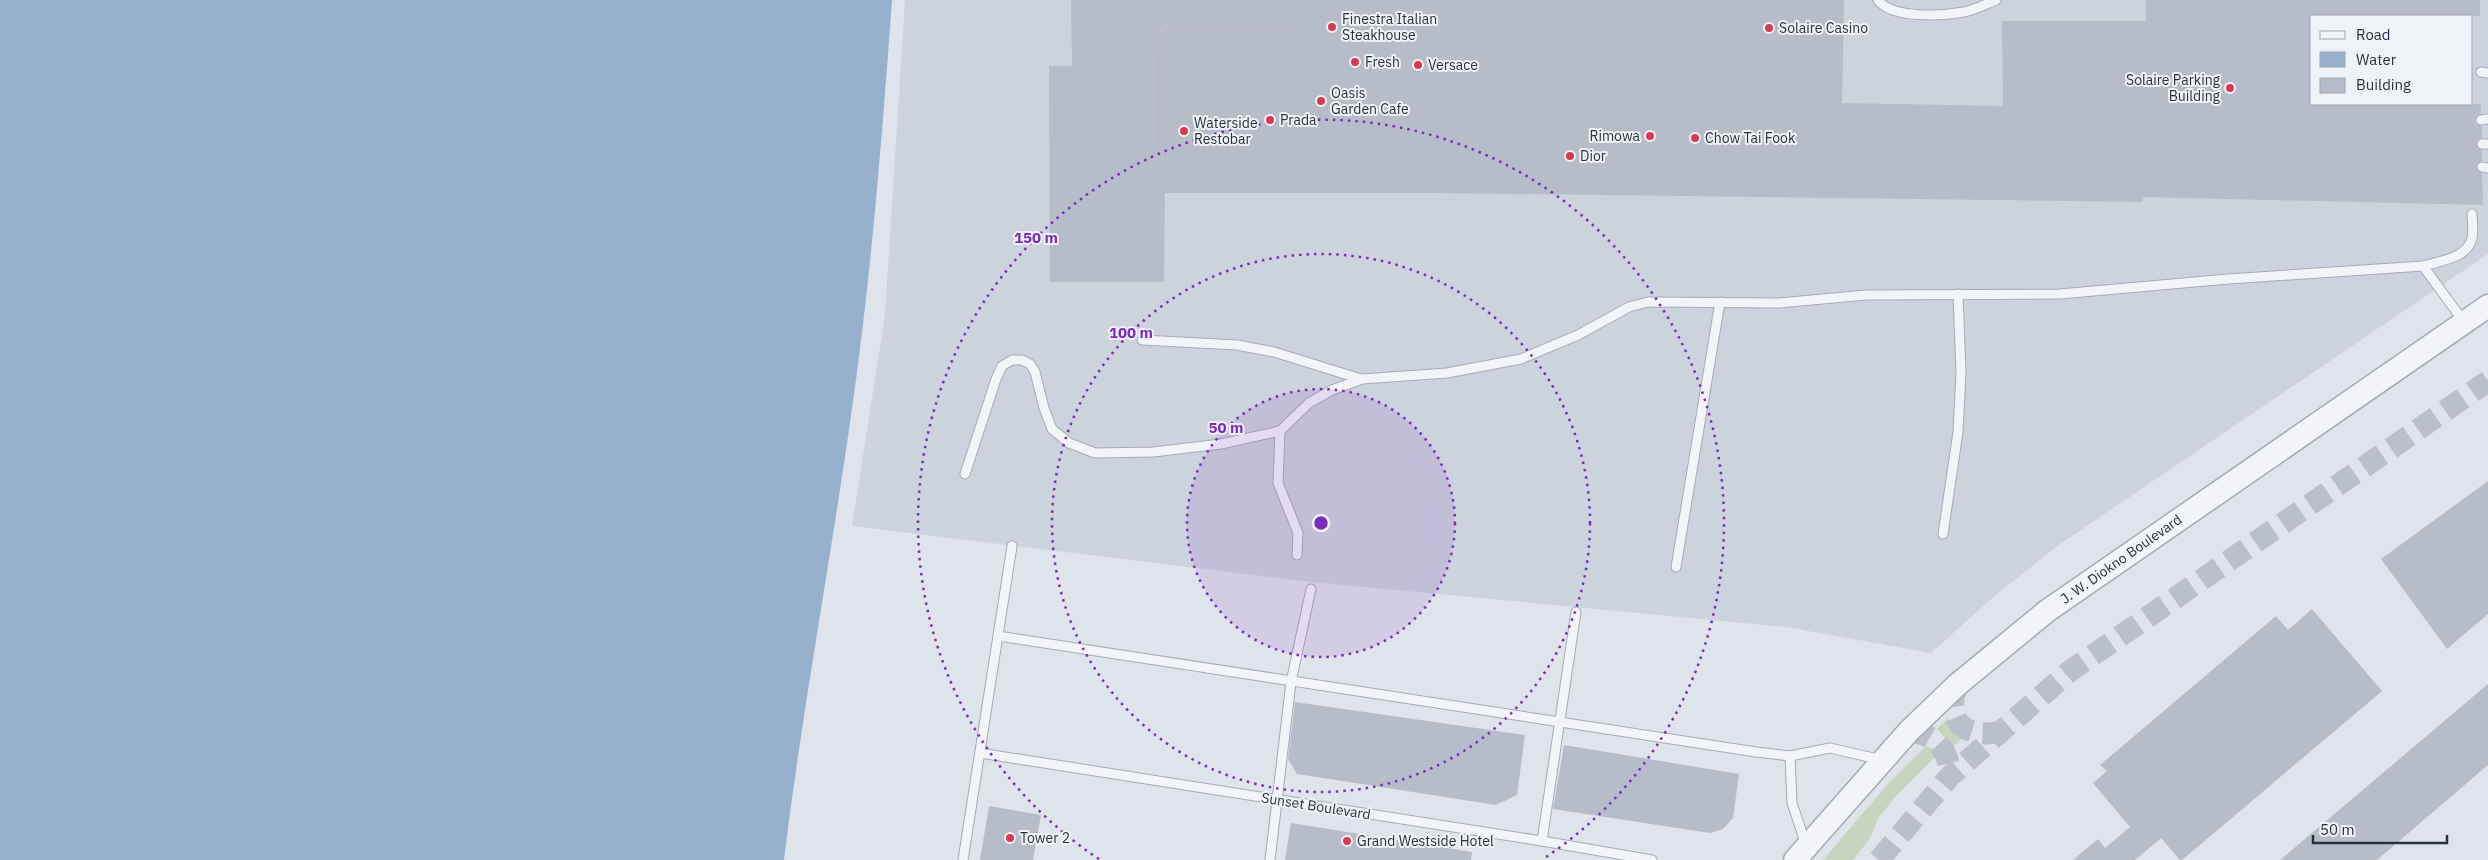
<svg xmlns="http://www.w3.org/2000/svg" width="2488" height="860" viewBox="0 0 2488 860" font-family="'IBM Plex Sans',sans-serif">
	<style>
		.built { fill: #cdd3dc; fill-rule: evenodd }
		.green { fill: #c5d5c0 }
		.water { fill: #97b1cd }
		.building { fill: #b6bdc8 }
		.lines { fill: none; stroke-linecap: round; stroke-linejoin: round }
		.tertiary-tunnel { stroke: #bac0c9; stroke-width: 22; stroke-dasharray: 22 11; stroke-linecap: butt }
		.service-casing { stroke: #a4abb5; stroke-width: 11 }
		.tertiary-casing { stroke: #a4abb5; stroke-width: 25 }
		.path { stroke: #bec1c9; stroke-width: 3; stroke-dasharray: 4 4; stroke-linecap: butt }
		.service { stroke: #f3f4f8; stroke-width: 9 }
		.tertiary { stroke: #f3f4f8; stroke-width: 22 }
		.ring { fill: none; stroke: #7b2cbf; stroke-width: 2.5; stroke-dasharray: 2.5 5 }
		.poi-dot { fill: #da3a51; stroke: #eff3f7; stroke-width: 2 }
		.labels { text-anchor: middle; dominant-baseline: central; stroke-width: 4; stroke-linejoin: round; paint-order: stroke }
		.poi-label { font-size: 14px; fill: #273143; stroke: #eff3f7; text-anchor: start }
		.street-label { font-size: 14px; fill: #273143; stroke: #eff3f7 }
		.centre { fill: #7b2cbf; stroke: #eff3f7; stroke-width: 2.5 }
		.ring-label { font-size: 15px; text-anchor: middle; font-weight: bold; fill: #7b2cbf; stroke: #eff3f7; stroke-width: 4; stroke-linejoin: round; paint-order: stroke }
	</style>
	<rect width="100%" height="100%" fill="#dfe4ea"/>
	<path class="built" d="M905 0H2488V254L2060 544 1999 592 1931 653 1786 627 1311 582 852 526 885 315ZM2312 16H2472V104H2312Z"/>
	<g class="green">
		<path d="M1948 718 1952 727 1963 738 1951 748 1948 741 1937 729Z"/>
		<path d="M1926 746 1936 749V756L1895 797 1879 817 1870 838 1853 860H1823L1886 786Z"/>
	</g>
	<path class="water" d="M0 0H892C882 139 871 278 851 416 830 564 802 711 784 860H0Z"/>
	<g class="building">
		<path d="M1071 0H1844L1842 103 2003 106 2002 21H2146V0H2480V16H2312V104H2481V114L2477 115 2475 120 2476 124 2482 126V138L2477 140 2476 144 2482 150V161L2476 166 2478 171 2482 173 2483 205 2143 197V202L1437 193H1165L1164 282H1050L1049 66H1072Z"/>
		<path d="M2488 481V614L2447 649 2381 559Z"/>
		<path d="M2312 609 2382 691 2182 860H2180L2161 838 2135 860H2073L2098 839 2105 848 2130 827 2093 783 2107 771 2100 765 2276 616 2288 630Z"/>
		<path d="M2488 684V765L2377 860H2280Z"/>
		<path d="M1295 702 1525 735 1517 795 1496 805 1297 774 1288 759Z"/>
		<path d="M1564 745 1739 774 1733 818 1723 829 1710 833 1553 809Z"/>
		<path d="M989 806 1041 815 1033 860H980Z"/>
		<path d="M1291 823 1472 852 1471 860H1285Z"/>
	</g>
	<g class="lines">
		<g class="tertiary-tunnel">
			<path d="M1957 685C1945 719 1963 739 1999 732"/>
			<path d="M1909 731C1936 735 1949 749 1950 776"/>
			<path d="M1879 860 1950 776 2070 671 2488 381"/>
		</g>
		<defs>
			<g id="service">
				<path d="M1878 0C1892 19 1942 16 1964 12 1975 10 1986 4 1996 0"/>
				<path d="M2481 72 2488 73"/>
				<path d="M2481 120 2488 119"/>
				<path d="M2482 144H2488"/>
				<path d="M2482 167 2488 168"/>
				<path d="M2423 266 2464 322"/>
				<path d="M1142 340 1237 345 1274 352 1361 379"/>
				<path d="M1280 431 1278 483 1298 533 1297 555"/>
				<path d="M965 474 996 379 1002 366 1012 360H1022L1030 364 1035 372 1044 408 1052 429 1069 443 1095 453 1153 452 1221 444 1280 431 1309 403 1332 390 1362 379 1447 373 1521 359 1578 335 1629 307 1648 302 1779 303 1866 295 2060 294 2228 279 2423 266C2440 261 2468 258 2472 238 2474 230 2472 221 2472 214"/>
				<path d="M1943 534 1958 432 1961 373 1958 294"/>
				<path d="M1676 567 1720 302"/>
				<path d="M998 636 1756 752 1790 756 1830 748 1882 760"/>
				<path d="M980 753 1542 841 1652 860"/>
				<path d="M1790 756 1792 803 1806 845"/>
				<path d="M1542 841 1576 612"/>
				<path d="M963 860 1012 546"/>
				<path d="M1270 860 1291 682 1311 589"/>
			</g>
			<path id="tertiary" d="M1795 860 1909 731 1957 685 2047 611 2488 306"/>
		</defs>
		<use href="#service" class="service-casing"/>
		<use href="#tertiary" class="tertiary-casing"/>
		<path class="path" d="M1154 143 1153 60 1164 26 1296 30"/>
		<use href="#service" class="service"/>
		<use href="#tertiary" class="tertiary"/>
	</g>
	<circle cx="1321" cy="523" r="134" fill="#7b2cbf" fill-opacity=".12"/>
	<g class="ring">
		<circle cx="1321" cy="523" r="134"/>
		<circle cx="1321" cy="523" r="269"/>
		<path d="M1099 859A403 403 0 1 1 1543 859"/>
	</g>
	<g class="poi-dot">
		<circle cx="1332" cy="27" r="5"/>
		<circle cx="1769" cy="28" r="5"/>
		<circle cx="1355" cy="62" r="5"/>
		<circle cx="1418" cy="65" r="5"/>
		<circle cx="2230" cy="88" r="5"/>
		<circle cx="1321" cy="101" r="5"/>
		<circle cx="1270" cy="120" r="5"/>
		<circle cx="1184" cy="131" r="5"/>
		<circle cx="1650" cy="136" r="5"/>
		<circle cx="1695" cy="138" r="5"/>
		<circle cx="1570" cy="156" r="5"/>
		<circle cx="1010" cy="838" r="5"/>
		<circle cx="1347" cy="841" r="5"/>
	</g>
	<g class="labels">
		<g class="poi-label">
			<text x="1342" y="19">Finestra Italian<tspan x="1342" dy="16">Steakhouse</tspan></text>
			<text x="1779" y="28">Solaire Casino</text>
			<text x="1365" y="62">Fresh</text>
			<text x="1428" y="65">Versace</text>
			<text x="2220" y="80" text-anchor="end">Solaire Parking<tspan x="2220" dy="16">Building</tspan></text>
			<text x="1331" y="93">Oasis<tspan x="1331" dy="16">Garden Cafe</tspan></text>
			<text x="1280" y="120">Prada</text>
			<text x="1194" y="123">Waterside<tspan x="1194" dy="16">Restobar</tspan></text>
			<text x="1640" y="136" text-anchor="end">Rimowa</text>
			<text x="1705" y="138">Chow Tai Fook</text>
			<text x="1580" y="156">Dior</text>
			<text x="1020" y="838">Tower 2</text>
			<text x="1357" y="841">Grand Westside Hotel</text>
		</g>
		<g class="street-label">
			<text transform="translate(2121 559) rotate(-35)">J. W. Diokno Boulevard</text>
			<text transform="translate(1316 806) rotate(9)">Sunset Boulevard</text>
		</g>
	</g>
	<circle cx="1321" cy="523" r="8" class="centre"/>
	<g class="ring-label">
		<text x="1036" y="243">150 m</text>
		<text x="1131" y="338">100 m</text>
		<text x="1226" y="433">50 m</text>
	</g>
	<rect x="2310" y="15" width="162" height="90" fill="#eff3f7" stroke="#9fa5af"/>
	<rect x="2320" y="31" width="25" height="8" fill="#f3f4f8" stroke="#9fa5af"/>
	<text x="2356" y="40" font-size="15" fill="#273143">Road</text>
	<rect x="2320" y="52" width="25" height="15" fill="#97b1cd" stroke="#9fa5af"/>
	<text x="2356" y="65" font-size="15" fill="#273143">Water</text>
	<rect x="2320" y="78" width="25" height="15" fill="#b6bdc8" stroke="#9fa5af"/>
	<text x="2356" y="90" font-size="15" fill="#273143">Building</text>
	<path d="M2313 835v8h134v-8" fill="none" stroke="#273143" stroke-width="2.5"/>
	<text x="2320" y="835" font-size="15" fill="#273143" stroke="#eff3f7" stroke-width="4" paint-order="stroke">50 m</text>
</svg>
